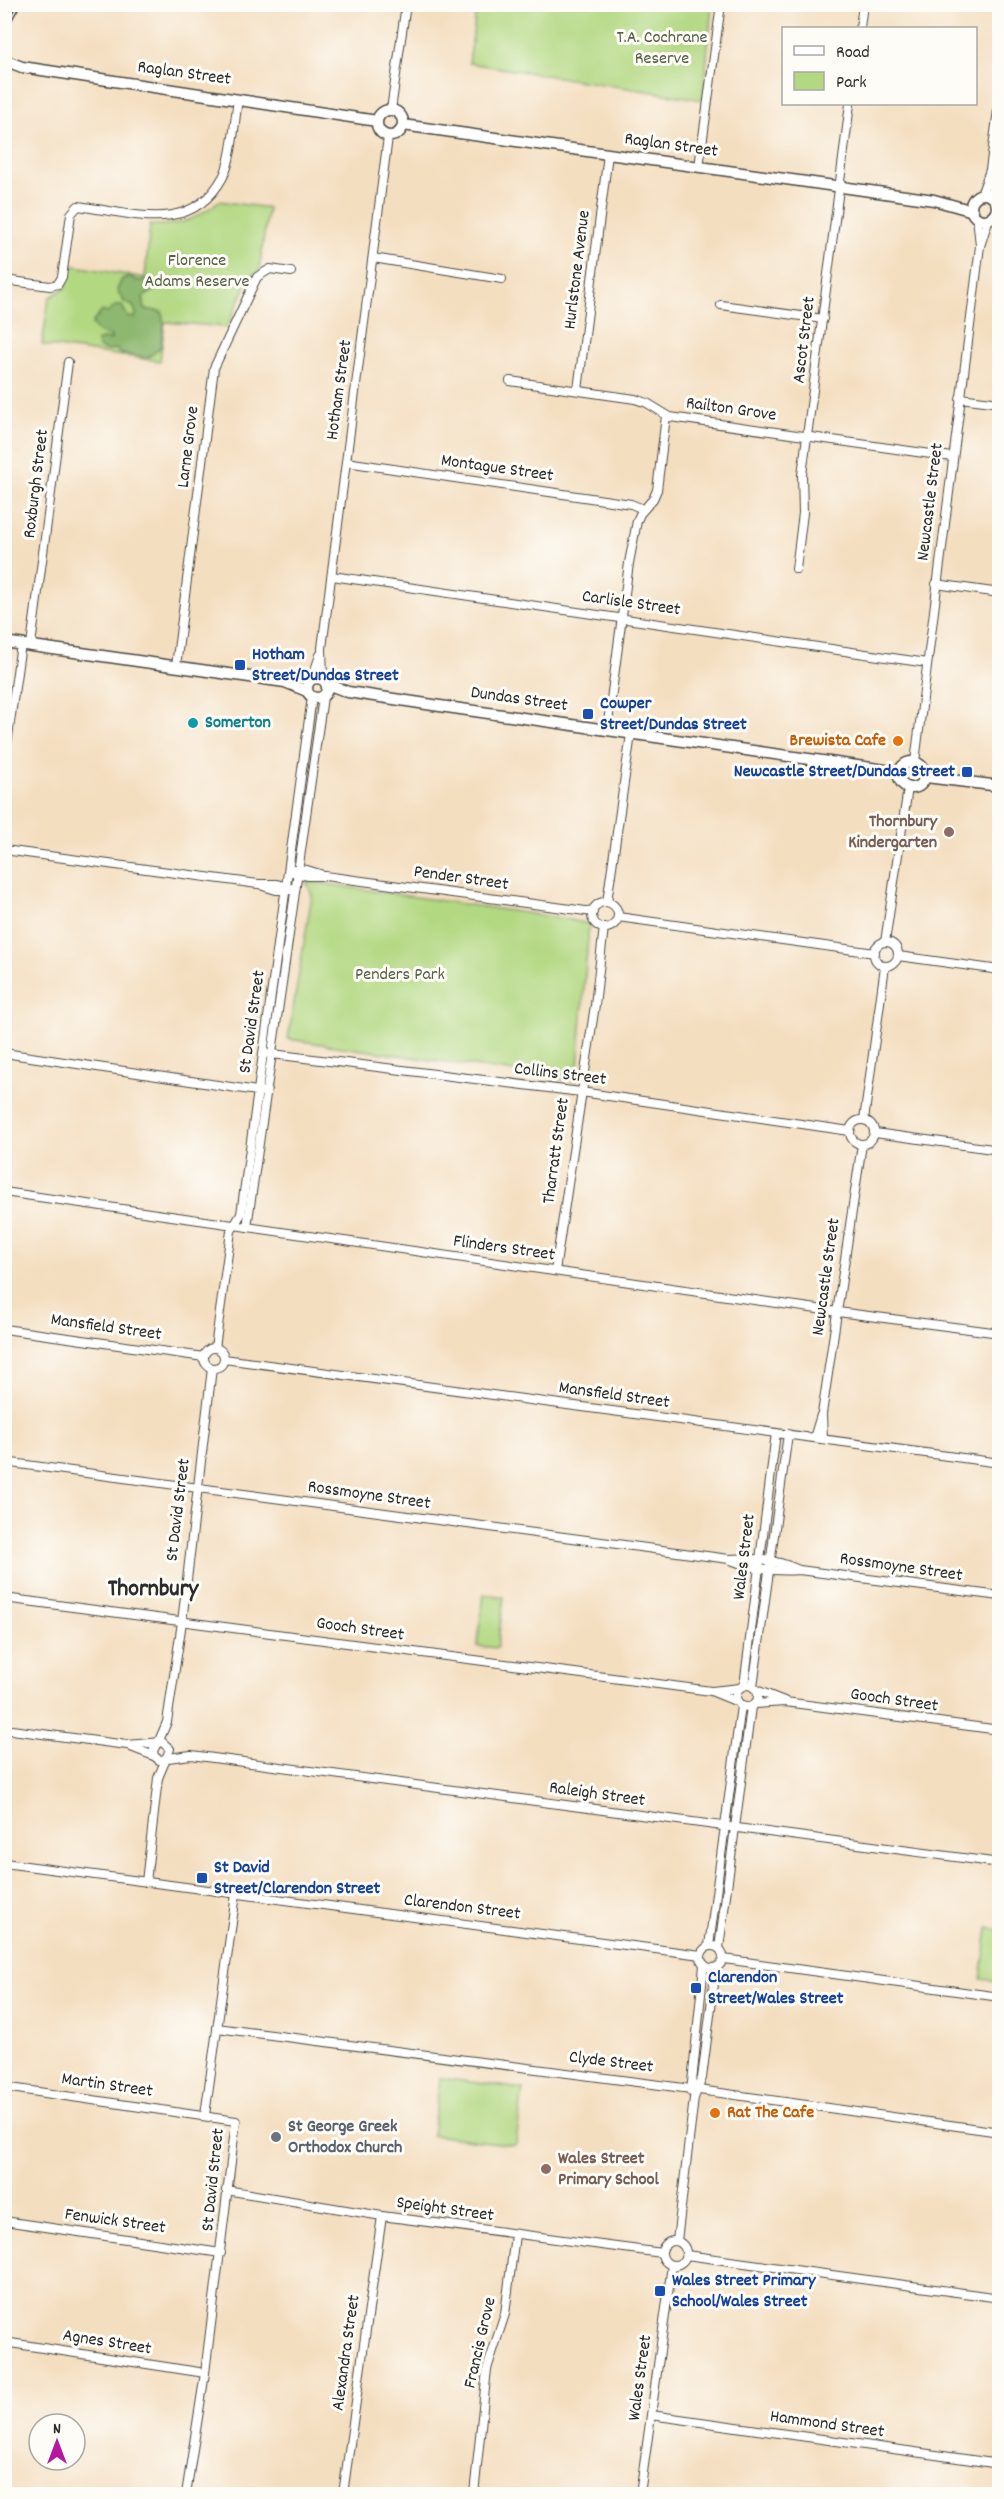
<svg xmlns="http://www.w3.org/2000/svg" width="1004" height="2499" viewBox="0 0 1004 2499" font-family="Dekko,sans-serif">
	<style>
		.green { fill: #b3d882; stroke: #6f8256; stroke-width: 1.5 }
		.forest { fill: #8eb870; stroke: #5c724e; stroke-width: 1.5 }
		.lines { fill: none; stroke-linecap: round; stroke-linejoin: round }
		.street-casing { stroke: #494641; stroke-width: 10 }
		.secondary-casing { stroke: #494641; stroke-width: 13 }
		.street { stroke: #fff; stroke-width: 8 }
		.secondary { stroke: #fff; stroke-width: 10 }
		.tram { stroke: #2b2b2b; stroke-width: 1.5 }
		.transit-dot { fill: #1a4fb4; stroke: #fdfcf7; stroke-width: 2 }
		.culture-dot { fill: #0f9aa8; stroke: #fdfcf7; stroke-width: 2 }
		.food-dot { fill: #e8710a; stroke: #fdfcf7; stroke-width: 2 }
		.education-dot { fill: #8d6e63; stroke: #fdfcf7; stroke-width: 2 }
		.worship-dot { fill: #6b7280; stroke: #fdfcf7; stroke-width: 2 }
		.labels { text-anchor: middle; dominant-baseline: central; stroke-width: 6; stroke-linejoin: round; paint-order: stroke }
		.park-label { font-size: 18px; fill: #545f45; stroke: #fdfcf7 }
		.street-label { font-size: 18px; fill: #2b2b2b; stroke: #fdfcf7 }
		.transit-label { font-size: 18px; font-weight: bold; fill: #164399; stroke: #fdfcf7; text-anchor: start }
		.culture-label { font-size: 18px; font-weight: bold; fill: #0d838f; stroke: #fdfcf7; text-anchor: start }
		.food-label { font-size: 18px; font-weight: bold; fill: #c56008; stroke: #fdfcf7; text-anchor: end }
		.education-label { font-size: 18px; font-weight: bold; fill: #785e54; stroke: #fdfcf7; text-anchor: end }
		.worship-label { font-size: 18px; font-weight: bold; fill: #5b616d; stroke: #fdfcf7; text-anchor: start }
		.district-label { font-size: 24px; font-weight: bold; fill: #2b2b2b; stroke: #fdfcf7 }
	</style>
	<rect width="100%" height="100%" fill="#fdfcf7"/>
	<filter id="ink" filterUnits="userSpaceOnUse"><feTurbulence type="fractalNoise" baseFrequency=".0167" numOctaves="2"/><feDisplacementMap in="SourceGraphic" scale="12" xChannelSelector="R" yChannelSelector="G"/><feConvolveMatrix kernelMatrix="1 2 1 2 8 2 1 2 1" color-interpolation-filters="sRGB"/></filter>
	<filter id="wash" filterUnits="userSpaceOnUse"><feTurbulence type="fractalNoise" baseFrequency=".008" numOctaves="4" result="noise"/><feDisplacementMap in="SourceGraphic" scale="24" xChannelSelector="R" yChannelSelector="G"/><feGaussianBlur stdDeviation="1.35" result="paint"/><feColorMatrix in="noise" values="0 0 0 0 0 0 0 0 0 0 0 0 0 0 0 0 0 1.4 0 .05"/><feComposite in="paint" operator="in"/></filter>
	<g filter="url(#wash)">
		<rect width="100%" height="100%" fill="#f4dec0"/>
		<g class="green">
			<path d="M477 5H712L703 100 469 63Z"/>
			<path d="M219 201 268 208 259 271 251 275 227 327 165 322 160 361 42 345 49 298 65 288 70 265 145 278 150 225C181 226 195 220 219 201Z"/>
			<path d="M306 881 567 919 589 924 577 1081 288 1039 312 895Z"/>
			<path d="M484 1594 504 1597 497 1648 477 1646Z"/>
			<path d="M988 1928 999 1930V1982L981 1979Z"/>
			<path d="M440 2078 523 2089 516 2143 513 2145 432 2135Z"/>
		</g>
		<path class="forest" d="M130 277 138 281 154 279 159 283 154 291 143 297 145 309 162 312 164 325 160 348 146 359 140 356 120 354 116 349 107 351 98 347 97 341 102 339 111 340V336C102 334 95 333 92 323L102 311 108 313 115 306H122L128 317 135 318 136 313 133 306 124 302 117 290 122 279Z"/>
	</g>
	<g filter="url(#ink)">
		<g class="lines">
			<defs>
				<g id="street">
					<path d="M391 4 405 7"/>
					<path d="M860 28 863 4"/>
					<path d="M391 110 406 4"/>
					<path d="M699 167 721 4"/>
					<path d="M981 195 990 170"/>
					<path d="M992 197 990 170 1000 95"/>
					<path d="M977 217 980 245"/>
					<path d="M373 258 502 279"/>
					<path d="M4 280 50 286 58 284 62 277 71 214 78 206C133 213 191 236 223 177 232 162 235 118 238 99"/>
					<path d="M721 305 823 319"/>
					<path d="M510 381 635 399 647 403 670 417 952 457"/>
					<path d="M578 390 608 154"/>
					<path d="M960 398 1000 403"/>
					<path d="M346 462 631 504 643 509"/>
					<path d="M796 569 803 513 802 475 850 104"/>
					<path d="M332 576 927 663"/>
					<path d="M936 584 1000 593"/>
					<path d="M31 645 68 362"/>
					<path d="M176 666 214 368 257 277 270 269 291 272"/>
					<path d="M312 679 320 655"/>
					<path d="M323 679 322 648 388 137"/>
					<path d="M607 730 629 563 637 521 640 514 653 499 657 490 666 416"/>
					<path d="M915 762 980 246 989 218"/>
					<path d="M4 765 21 644"/>
					<path d="M4 850 258 884H277L291 888"/>
					<path d="M294 869 307 870 320 874"/>
					<path d="M292 872 307 876H325L593 912"/>
					<path d="M263 886 276 890H292"/>
					<path d="M607 902 631 734"/>
					<circle cx="605" cy="915" r="13"/>
					<path d="M618 917 875 953"/>
					<path d="M885 942 908 788"/>
					<circle cx="886" cy="954" r="12"/>
					<path d="M898 956 1000 970"/>
					<path d="M4 1053 264 1092"/>
					<path d="M264 1053 581 1092 850 1131"/>
					<circle cx="862" cy="1132" r="12"/>
					<path d="M864 1120 885 966"/>
					<path d="M875 1133 1000 1150"/>
					<path d="M4 1192 838 1312 1000 1333"/>
					<path d="M247 1227 323 697"/>
					<path d="M555 1271 595 1005 604 927"/>
					<path d="M4 1329 204 1357"/>
					<circle cx="214" cy="1358" r="10"/>
					<path d="M215 1348 231 1231 241 1214 312 697"/>
					<path d="M224 1359 1000 1463"/>
					<path d="M814 1438 821 1415"/>
					<path d="M823 1439 822 1414 862 1144"/>
					<path d="M4 1462 729 1559C753 1557 777 1560 799 1570"/>
					<path d="M731 1560C753 1569 776 1572 799 1570L1000 1596"/>
					<path d="M4 1598 711 1691 738 1702"/>
					<circle cx="747" cy="1696" r="11"/>
					<path d="M744 1686 776 1433"/>
					<path d="M753 1687 788 1434"/>
					<path d="M756 1690 784 1701"/>
					<path d="M712 1691 740 1688"/>
					<path d="M755 1704 785 1702 1000 1730"/>
					<path d="M4 1729 127 1745 162 1742 170 1749 166 1759 159 1760 154 1756 153 1751 157 1743"/>
					<path d="M158 1743 167 1722 182 1622 212 1368"/>
					<path d="M131 1747 154 1756"/>
					<path d="M168 1758 191 1755 1000 1863"/>
					<path d="M4 1863 701 1955"/>
					<path d="M146 1882 158 1778 166 1759"/>
					<circle cx="712" cy="1957" r="11"/>
					<path d="M709 1946 741 1706"/>
					<path d="M719 1948 751 1707"/>
					<path d="M724 1959 1000 1997"/>
					<path d="M217 2028 699 2090 1000 2132"/>
					<path d="M4 2087 236 2121 205 2373 186 2494"/>
					<path d="M691 2092 704 1965"/>
					<path d="M205 2115 236 1894"/>
					<path d="M226 2190 382 2216 662 2253"/>
					<path d="M4 2221 221 2253"/>
					<circle cx="674" cy="2253" r="12"/>
					<path d="M677 2241 694 2098 702 2078 716 1968"/>
					<path d="M686 2255 1000 2298"/>
					<path d="M4 2342 205 2373"/>
					<path d="M651 2415 1000 2464"/>
					<path d="M343 2494 382 2216"/>
					<path d="M474 2494 487 2369 505 2314 515 2235"/>
					<path d="M640 2494 672 2265"/>
				</g>
				<g id="secondary">
					<path d="M4 22 14 4"/>
					<path d="M4 60 22 67 377 121"/>
					<circle cx="390" cy="123" r="13"/>
					<path d="M403 125 934 200 973 211"/>
					<circle cx="984" cy="207" r="13"/>
					<path d="M4 642 285 682 307 691"/>
					<circle cx="317" cy="688" r="10"/>
					<path d="M327 684 348 692 433 705 899 772"/>
					<circle cx="912" cy="775" r="13"/>
					<path d="M926 777 1000 786"/>
					<path d="M4 2492 21 2494"/>
				</g>
			</defs>
			<use href="#street" class="street-casing"/>
			<use href="#secondary" class="secondary-casing"/>
			<use href="#street" class="street"/>
			<use href="#secondary" class="secondary"/>
			<path class="tram" d="M4 28 17 4"/>
		</g>
	</g>
	<g class="transit-dot">
		<rect x="234" y="659" width="12" height="12" rx="3"/>
		<rect x="582" y="708" width="12" height="12" rx="3"/>
		<rect x="961" y="766" width="12" height="12" rx="3"/>
		<rect x="196" y="1872" width="12" height="12" rx="3"/>
		<rect x="690" y="1982" width="12" height="12" rx="3"/>
		<rect x="654" y="2285" width="12" height="12" rx="3"/>
	</g>
	<circle class="culture-dot" cx="193" cy="723" r="6"/>
	<g class="food-dot">
		<circle cx="898" cy="741" r="6"/>
		<circle cx="715" cy="2113" r="6"/>
	</g>
	<g class="education-dot">
		<circle cx="949" cy="832" r="6"/>
		<circle cx="546" cy="2169" r="6"/>
	</g>
	<circle class="worship-dot" cx="276" cy="2137" r="6"/>
	<g class="labels">
		<g class="park-label">
			<text x="662" y="38">T.A. Cochrane<tspan x="662" dy="21">Reserve</tspan></text>
			<text x="197" y="261">Florence<tspan x="197" dy="21">Adams Reserve</tspan></text>
			<text x="400" y="975">Penders Park</text>
		</g>
		<g class="street-label">
			<text transform="translate(184 74) rotate(8)">Raglan Street</text>
			<text transform="translate(671 146) rotate(8)">Raglan Street</text>
			<text transform="translate(578 270) rotate(-83)">Hurlstone Avenue</text>
			<text transform="translate(805 340) rotate(-83)">Ascot Street</text>
			<text transform="translate(340 390) rotate(-82)">Hotham Street</text>
			<text transform="translate(731 410) rotate(8)">Railton Grove</text>
			<text transform="translate(189 447) rotate(-83)">Larne Grove</text>
			<text transform="translate(497 469) rotate(8)">Montague Street</text>
			<text transform="translate(37 484) rotate(-83)">Roxburgh Street</text>
			<text transform="translate(931 502) rotate(-83)">Newcastle Street</text>
			<text transform="translate(631 604) rotate(8)">Carlisle Street</text>
			<text transform="translate(519 700) rotate(8)">Dundas Street</text>
			<text transform="translate(461 879) rotate(8)">Pender Street</text>
			<text transform="translate(253 1022) rotate(-82)">St David Street</text>
			<text transform="translate(560 1075) rotate(7)">Collins Street</text>
			<text transform="translate(557 1151) rotate(-82)">Tharratt Street</text>
			<text transform="translate(504 1249) rotate(8)">Flinders Street</text>
			<text transform="translate(827 1277) rotate(-82)">Newcastle Street</text>
			<text transform="translate(106 1328) rotate(8)">Mansfield Street</text>
			<text transform="translate(614 1396) rotate(8)">Mansfield Street</text>
			<text transform="translate(369 1496) rotate(8)">Rossmoyne Street</text>
			<text transform="translate(179 1510) rotate(-83)">St David Street</text>
			<text transform="translate(745 1557) rotate(-83)">Wales Street</text>
			<text transform="translate(901 1568) rotate(8)">Rossmoyne Street</text>
			<text transform="translate(360 1630) rotate(8)">Gooch Street</text>
			<text transform="translate(894 1701) rotate(8)">Gooch Street</text>
			<text transform="translate(597 1795) rotate(8)">Raleigh Street</text>
			<text transform="translate(462 1908) rotate(7)">Clarendon Street</text>
			<text transform="translate(611 2063) rotate(7)">Clyde Street</text>
			<text transform="translate(107 2086) rotate(8)">Martin Street</text>
			<text transform="translate(214 2180) rotate(-84)">St David Street</text>
			<text transform="translate(445 2210) rotate(8)">Speight Street</text>
			<text transform="translate(115 2222) rotate(8)">Fenwick Street</text>
			<text transform="translate(107 2343) rotate(9)">Agnes Street</text>
			<text transform="translate(481 2343) rotate(-77)">Francis Grove</text>
			<text transform="translate(347 2353) rotate(-82)">Alexandra Street</text>
			<text transform="translate(641 2378) rotate(-82)">Wales Street</text>
			<text transform="translate(827 2425) rotate(8)">Hammond Street</text>
		</g>
		<g class="transit-label">
			<text x="252" y="655">Hotham<tspan x="252" dy="21">Street/Dundas Street</tspan></text>
			<text x="600" y="704">Cowper<tspan x="600" dy="21">Street/Dundas Street</tspan></text>
			<text x="955" y="772" text-anchor="end">Newcastle Street/Dundas Street</text>
			<text x="214" y="1868">St David<tspan x="214" dy="21">Street/Clarendon Street</tspan></text>
			<text x="708" y="1978">Clarendon<tspan x="708" dy="21">Street/Wales Street</tspan></text>
			<text x="672" y="2281">Wales Street Primary<tspan x="672" dy="21">School/Wales Street</tspan></text>
		</g>
		<g class="culture-label">
			<text x="205" y="723">Somerton</text>
		</g>
		<g class="food-label">
			<text x="886" y="741">Brewista Cafe</text>
			<text x="727" y="2113" text-anchor="start">Rat The Cafe</text>
		</g>
		<g class="education-label">
			<text x="937" y="822">Thornbury<tspan x="937" dy="21">Kindergarten</tspan></text>
			<text x="558" y="2159" text-anchor="start">Wales Street<tspan x="558" dy="21">Primary School</tspan></text>
		</g>
		<g class="worship-label">
			<text x="288" y="2127">St George Greek<tspan x="288" dy="21">Orthodox Church</tspan></text>
		</g>
		<g class="district-label">
			<text x="153" y="1590">Thornbury</text>
		</g>
	</g>
	<rect width="1004" height="2499" fill="none" stroke="#fdfcf7" stroke-width="24"/>
	<rect x="782" y="27" width="195" height="78" fill="#fdfcf7" stroke="#a9a8a5" stroke-width="1.5"/>
	<rect x="794" y="46" width="30" height="9" fill="#ffffff" stroke="#a9a8a5" stroke-width="1.5"/>
	<text x="836" y="57" font-size="18" fill="#2b2b2b">Road</text>
	<rect x="794" y="72" width="30" height="18" fill="#b3d882" stroke="#a9a8a5" stroke-width="1.5"/>
	<text x="836" y="87" font-size="18" fill="#2b2b2b">Park</text>
	<g transform="translate(57 2442)"><circle r="28" fill="#fdfcf7" stroke="#a9a8a5" stroke-width="1.5"/>
	<path d="M0-4.5L10 22L0 15L-10 22Z" fill="#b5179e"/>
	<text y="-9" font-size="16" font-weight="bold" text-anchor="middle" fill="#2b2b2b">N</text>
	</g>
</svg>
